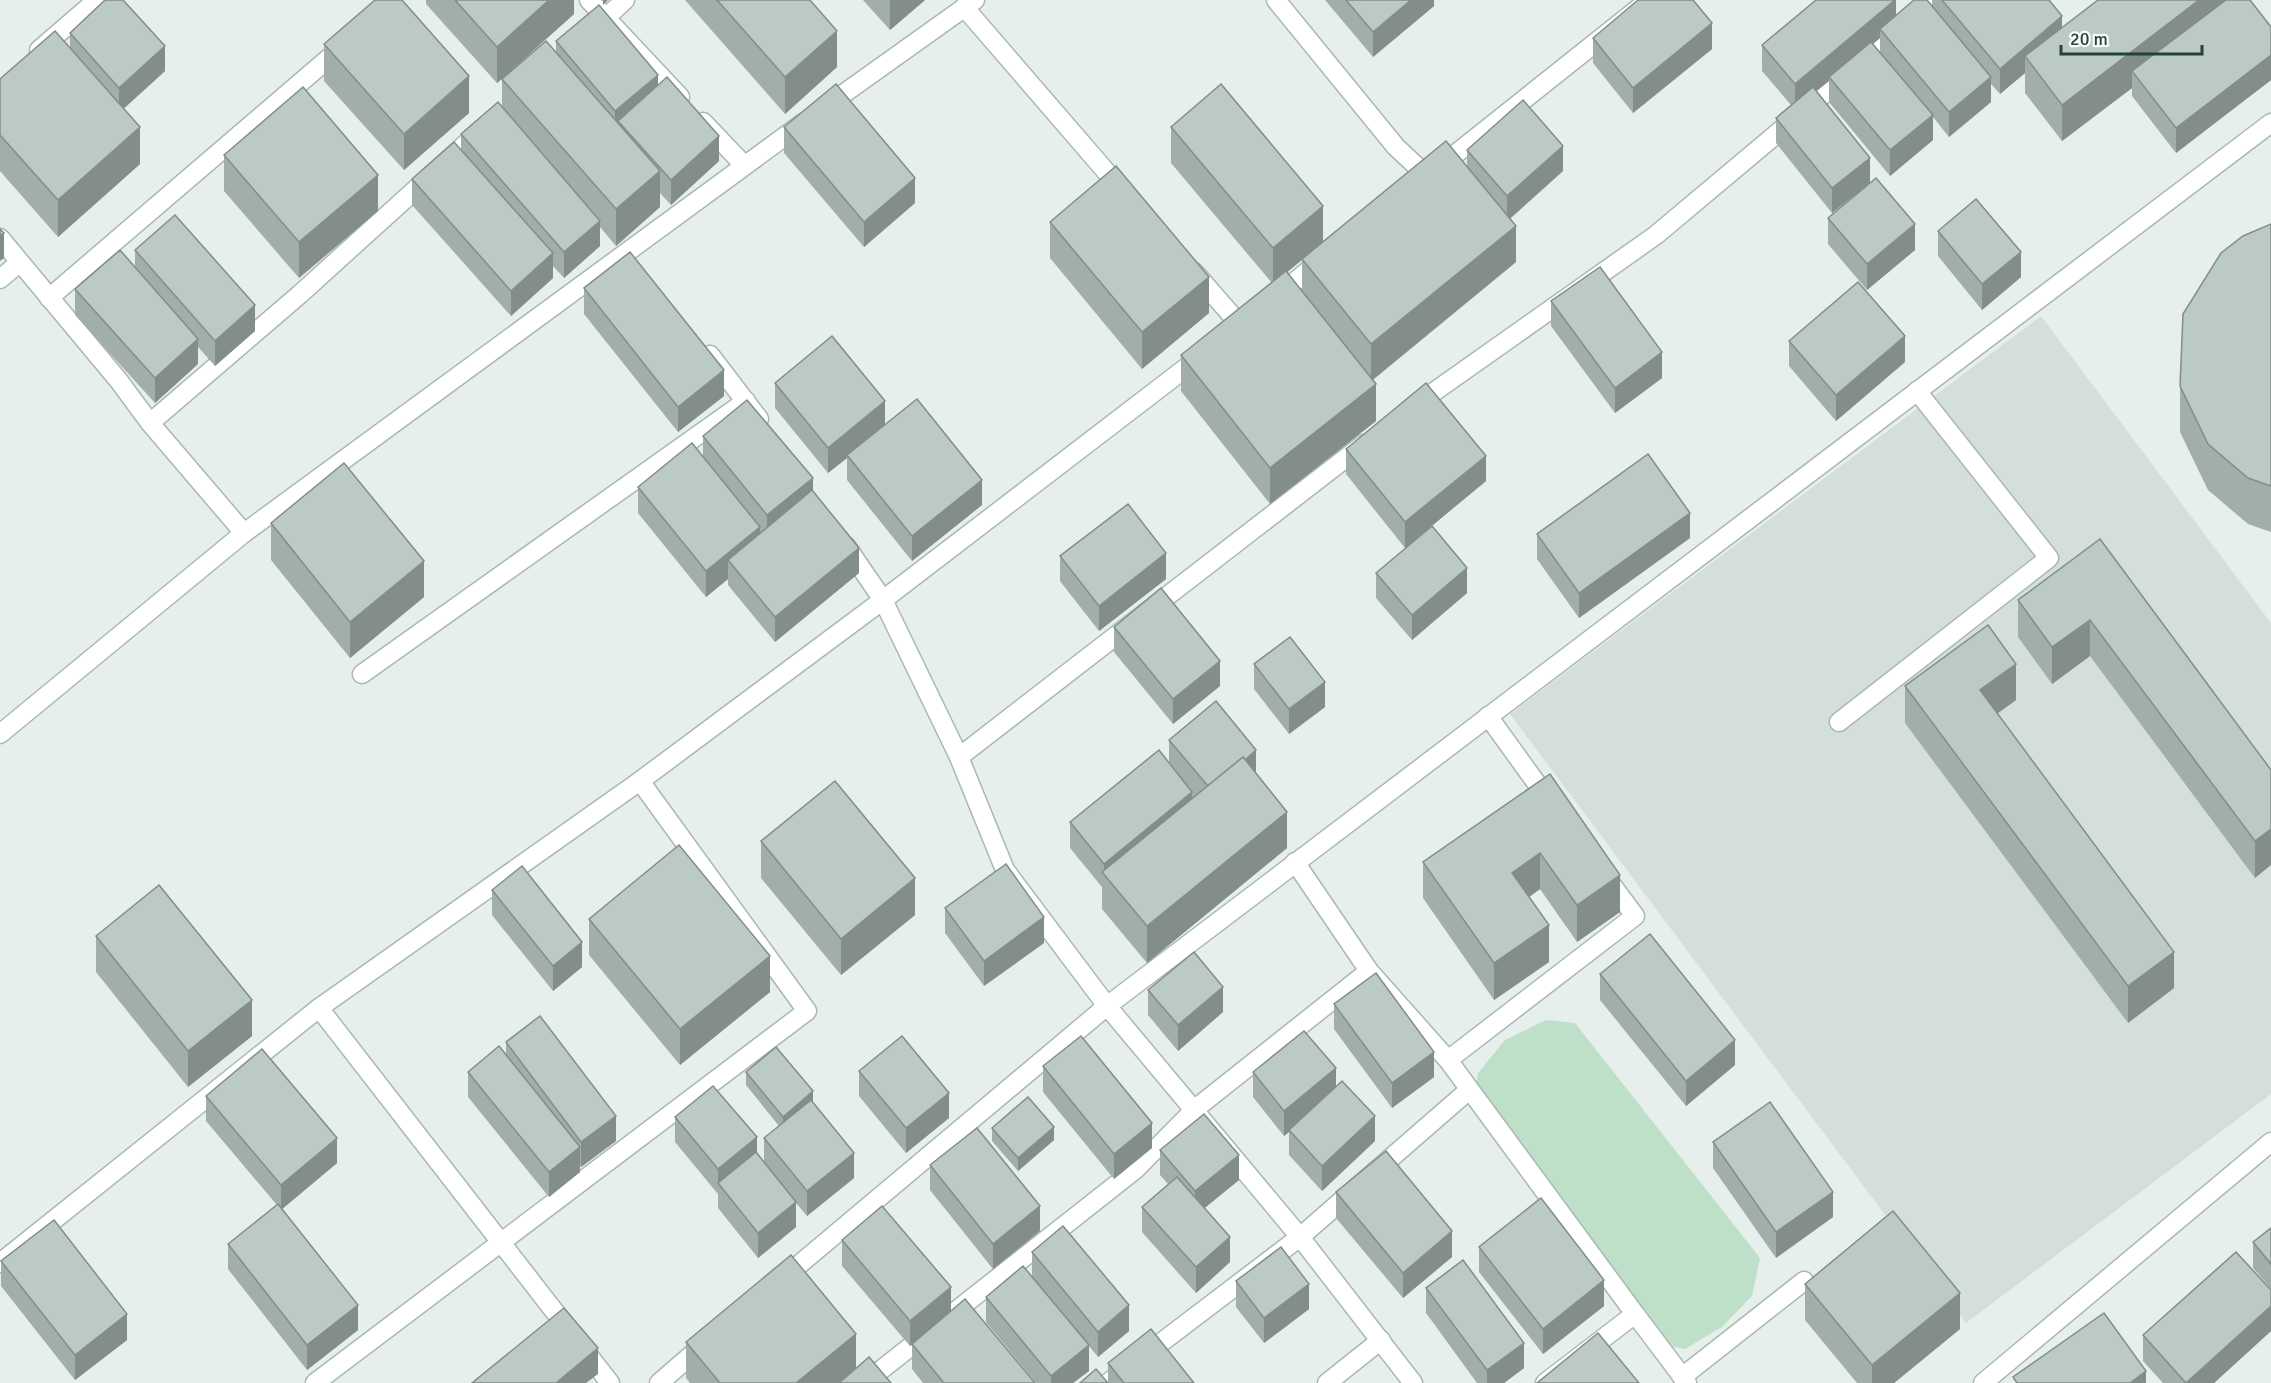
<svg xmlns="http://www.w3.org/2000/svg" width="2271" height="1383" viewBox="0 0 2271 1383" font-family="Signika,sans-serif">
	<style>
		.built { fill: #d4dfda }
		.green { fill: #bfe0c8 }
		.lines { fill: none; stroke-linecap: round; stroke-linejoin: round }
		.service-casing { stroke: #a8b8b2; stroke-width: 21 }
		.minor-casing { stroke: #a8b8b2; stroke-width: 21 }
		.tertiary-casing { stroke: #a8b8b2; stroke-width: 21 }
		.service { stroke: #fff; stroke-width: 18 }
		.minor { stroke: #fff; stroke-width: 18 }
		.tertiary { stroke: #fff; stroke-width: 18 }
		.wall { fill: #a1aea9; fill-rule: evenodd }
		.shaded-wall { fill: #838d89 }
		.building { fill: #bbcac4; stroke: #838d89; stroke-width: 1.5 }
	</style>
	<rect width="100%" height="100%" fill="#e6efeb"/>
	<path class="built" d="M2041 316 2271 623V1094L1966 1323 1510 714Z"/>
	<path class="green" d="M1546 1020 1575 1023 1760 1258 1752 1296 1722 1327 1685 1349 1658 1344 1472 1108 1478 1073 1505 1040Z"/>
	<g class="lines">
		<defs>
			<g id="service">
				<path d="M1276 0 1396 147 1427 176"/>
				<path d="M1488 716 1550 802"/>
				<path d="M1448 1060 1635 916 1606 877"/>
				<path d="M1682 1377 1804 1281"/>
			</g>
			<g id="minor">
				<path d="M589 0 680 97"/>
				<path d="M964 7 1122 190"/>
				<path d="M591 31 625 0"/>
				<path d="M39 50 97 0"/>
				<path d="M703 122 744 165"/>
				<path d="M1438 168 1649 0"/>
				<path d="M0 238 119 381 150 423 244 533"/>
				<path d="M1194 272 1241 326"/>
				<path d="M0 279 19 263"/>
				<path d="M1276 297 1320 261"/>
				<path d="M49 298 343 46"/>
				<path d="M710 355 759 419"/>
				<path d="M1414 406 1656 235 1936 0"/>
				<path d="M150 423 299 295 479 132"/>
				<path d="M846 546 883 600 959 757 1005 870 1107 1006 1300 1237 1413 1383"/>
				<path d="M362 674 746 401"/>
				<path d="M1839 722 2049 558 1917 391"/>
				<path d="M959 757 1364 444"/>
				<path d="M1295 862 1369 971 1448 1060 1635 1314 1545 1383"/>
				<path d="M319 1008 610 1383"/>
				<path d="M0 1263 319 1008 640 781 883 600 1200 357"/>
				<path d="M782 1279 1107 1006 2271 123"/>
				<path d="M1635 1314 1687 1383"/>
				<path d="M872 1377 1136 1169 1195 1109 1369 971"/>
				<path d="M315 1383 807 1011 640 781"/>
				<path d="M659 1383 703 1345"/>
				<path d="M1108 1383 1300 1237 1469 1090"/>
				<path d="M1327 1383 1381 1340"/>
			</g>
			<g id="tertiary">
				<path d="M825 107 975 0"/>
				<path d="M0 734 244 533 803 123"/>
				<path d="M1983 1383 2271 1142"/>
			</g>
		</defs>
		<use href="#service" class="service-casing"/>
		<use href="#minor" class="minor-casing"/>
		<use href="#tertiary" class="tertiary-casing"/>
		<use href="#service" class="service"/>
		<use href="#minor" class="minor"/>
		<use href="#tertiary" class="tertiary"/>
	</g>
	<g class="wall">
		<path d="M426 0H574V14L507 74 556 53V41L658 85 719 161 671 205 660 193V207L616 246 600 227V246L564 278 553 266V278L511 316 412 205V179L461 150V134L502 107V79L497 83 426 4Z"/>
		<path d="M685 0H810L837 67 785 114Z"/>
		<path d="M863 0H925L890 30Z"/>
		<path d="M1325 0H1434V6L1373 57Z"/>
		<path d="M1896 0V15L1932 6V0H2049L2062 28 2271 27V80L2176 153 2132 96V88L2062 141 2025 93V73L2000 94 1991 84V102L1949 137 1933 117V140L1890 176 1829 102V81L1816 91 1870 183 1832 213 1776 143V118L1791 105 1762 71V45ZM1880 38V52L1873 44Z"/>
		<path d="M70 33 165 71 123 109 140 164 58 237 0 171V79L70 48Z"/>
		<path d="M1593 38 1712 49 1633 113 1593 63Z"/>
		<path d="M324 44 469 113 404 170 324 81Z"/>
		<path d="M784 127 915 203 864 247 784 153Z"/>
		<path d="M1171 127 1323 242 1467 167V150L1563 171 1510 219 1516 262 1373 380 1376 421 1270 504 1181 391V355L1272 283 1171 163ZM1302 260V291L1287 272Z"/>
		<path d="M224 155 378 211 299 278 224 191Z"/>
		<path d="M1828 218 1915 250 1867 290 1828 244Z"/>
		<path d="M1050 222 1209 313 1142 369 1050 258Z"/>
		<path d="M2271 224V532L2248 524 2208 490 2180 432V386Z"/>
		<path d="M1938 231 2021 277 1982 310 1938 256Z"/>
		<path d="M135 250 255 331 215 366 198 347V364L155 403 75 315V289L135 267Z"/>
		<path d="M584 288 724 396 678 432 584 314Z"/>
		<path d="M1551 301 1662 378 1615 413 1551 326Z"/>
		<path d="M1789 341 1905 362 1836 421 1789 366Z"/>
		<path d="M775 383 885 424 982 505 912 561 847 480V458L828 473 775 408Z"/>
		<path d="M703 436 813 491 859 573 775 642 728 585V579L706 597 638 513V487L703 457Z"/>
		<path d="M1346 449 1486 481 1405 548 1346 474Z"/>
		<path d="M271 523 424 597 350 658 271 560Z"/>
		<path d="M1537 534 1690 538 1579 618 1537 559Z"/>
		<path d="M2100 539 2271 770 2255 878 2090 656 2052 684 2018 637V600Z"/>
		<path d="M1060 556 1166 579 1099 631 1060 581Z"/>
		<path d="M1376 573 1467 593 1412 640 1376 598Z"/>
		<path d="M1114 627 1220 686 1173 724 1114 652Z"/>
		<path d="M1254 664 1325 707 1289 734 1254 689Z"/>
		<path d="M1905 686 2016 700 1998 713 2174 988 2128 1023 1905 723Z"/>
		<path d="M1169 740 1256 773 1287 848 1147 963 1102 909V887L1070 848V822L1169 763Z"/>
		<path d="M1550 774 1620 912 1577 942 1540 889 1529 897 1549 962 1494 1000 1423 898V862Z"/>
		<path d="M761 841 915 915 841 975 761 878Z"/>
		<path d="M492 890 582 967 553 991 492 915Z"/>
		<path d="M945 908 1044 943 984 986 945 933Z"/>
		<path d="M589 919 770 992 680 1065 589 955Z"/>
		<path d="M96 936 252 1036 188 1087 96 972Z"/>
		<path d="M1600 974 1735 1065 1686 1106 1600 1000Z"/>
		<path d="M1148 990 1223 1012 1178 1051 1148 1015Z"/>
		<path d="M1334 1004 1434 1077 1392 1108 1334 1029Z"/>
		<path d="M506 1042 616 1141 581 1167 580 1166V1172L549 1197 468 1097V1072L506 1054Z"/>
		<path d="M1043 1066 1152 1148 1114 1179 1043 1092Z"/>
		<path d="M859 1071 949 1118 906 1153 859 1096Z"/>
		<path d="M746 1072 813 1103 854 1178 807 1216 796 1203V1227L758 1258 718 1208V1194L675 1142V1117L764 1163V1138L779 1126 746 1085Z"/>
		<path d="M1253 1072 1336 1087 1375 1141 1322 1191 1289 1155V1132L1284 1136 1253 1097Z"/>
		<path d="M206 1096 337 1163 282 1209 358 1330 307 1370 228 1269V1244L277 1205 206 1121Z"/>
		<path d="M992 1128 1054 1140 1018 1171 992 1141Z"/>
		<path d="M1713 1142 1833 1217 1776 1258 1713 1168Z"/>
		<path d="M1160 1150 1239 1180 1204 1208 1230 1262 1196 1293 1142 1232V1207L1168 1184 1160 1175Z"/>
		<path d="M930 1165 1040 1231 993 1269 930 1190Z"/>
		<path d="M1336 1192 1452 1257 1403 1298 1336 1218Z"/>
		<path d="M2271 1228V1289L2253 1268V1242Z"/>
		<path d="M842 1240 951 1311 1035 1383H923L912 1369V1345L910 1346 842 1266Z"/>
		<path d="M1479 1247 1604 1306 1543 1354 1479 1272Z"/>
		<path d="M1032 1252 1129 1331 1098 1357 1089 1346V1371L1073 1383H1036L986 1322V1297L1032 1277Z"/>
		<path d="M1 1261 127 1340 75 1380 1 1286Z"/>
		<path d="M1236 1281 1309 1309 1264 1343 1236 1307Z"/>
		<path d="M1805 1284 1960 1329 1894 1383H1857L1805 1320Z"/>
		<path d="M1426 1288 1524 1368 1504 1383H1477L1426 1313Z"/>
		<path d="M2271 1290V1331L2214 1383H2163L2143 1361V1335Z"/>
		<path d="M686 1342 856 1368 891 1383H690L686 1378Z"/>
		<path d="M1108 1363 1194 1383H1080H1108Z"/>
	</g>
	<g class="shaded-wall">
		<path d="M549 0H574V14L497 83V47Z"/>
		<path d="M603 0H608L603 5Z"/>
		<path d="M890 0H925L890 30Z"/>
		<path d="M1411 0H1434V6L1373 57V32Z"/>
		<path d="M1895 0H1896V24L1880 29V38L1831 79 1829 77V81L1795 109V84Z"/>
		<path d="M2199 0H2231L2132 71V88L2062 141V105Z"/>
		<path d="M2062 16V41L2025 56V73L2000 94V69Z"/>
		<path d="M1712 23V49L1633 113V88Z"/>
		<path d="M837 31V67L785 114V77Z"/>
		<path d="M165 46V71L119 113V88Z"/>
		<path d="M2271 55V80L2176 153V128Z"/>
		<path d="M658 75V100L618 121V133L615 136V111Z"/>
		<path d="M469 76V113L404 170V134Z"/>
		<path d="M1991 77V102L1949 137V112Z"/>
		<path d="M1933 115V140L1890 176V150Z"/>
		<path d="M140 127V164L58 237V200Z"/>
		<path d="M719 136V161L671 205V180Z"/>
		<path d="M1563 146V171L1507 221V196Z"/>
		<path d="M1870 158V183L1832 213V188Z"/>
		<path d="M660 171V207L616 246V209Z"/>
		<path d="M378 175V211L299 278V242Z"/>
		<path d="M915 178V203L864 247V222Z"/>
		<path d="M1323 206V242L1273 284V248Z"/>
		<path d="M600 221V246L564 278V252Z"/>
		<path d="M1915 224V250L1867 290V264Z"/>
		<path d="M1516 226V262L1371 381V344Z"/>
		<path d="M4 233V258L0 261V236Z"/>
		<path d="M2021 252V277L1982 310V284Z"/>
		<path d="M553 253V278L511 316V291Z"/>
		<path d="M1209 277V313L1142 369V332Z"/>
		<path d="M255 305V331L215 366V341Z"/>
		<path d="M1905 336V362L1836 421V395Z"/>
		<path d="M198 339V364L155 403V378Z"/>
		<path d="M1662 352V378L1615 413V388Z"/>
		<path d="M724 370V396L678 432V407Z"/>
		<path d="M1376 384V421L1270 504V468Z"/>
		<path d="M885 401V427L847 455V458L828 473V448Z"/>
		<path d="M1486 456V481L1405 548V522Z"/>
		<path d="M813 478V504L767 541V515Z"/>
		<path d="M982 480V505L912 561V536Z"/>
		<path d="M1690 513V538L1579 618V593Z"/>
		<path d="M760 527V553L728 560V579L706 597V571Z"/>
		<path d="M859 548V573L775 642V617Z"/>
		<path d="M1166 553V579L1099 631V606Z"/>
		<path d="M424 561V597L350 658V622Z"/>
		<path d="M1467 568V593L1412 640V615Z"/>
		<path d="M2090 620V656L2052 684V647Z"/>
		<path d="M1220 661V686L1173 724V699Z"/>
		<path d="M2016 664V700L1980 726V690Z"/>
		<path d="M1325 682V707L1289 734V709Z"/>
		<path d="M1256 750V776L1210 788Z"/>
		<path d="M1192 792V817L1104 874V864Z"/>
		<path d="M1287 812V848L1147 963V926Z"/>
		<path d="M2271 829V865L2255 878V841Z"/>
		<path d="M1540 853V889L1512 909V873Z"/>
		<path d="M1620 875V912L1577 942V905Z"/>
		<path d="M915 878V915L841 975V939Z"/>
		<path d="M1044 917V943L984 986V961Z"/>
		<path d="M1549 925V962L1494 1000V963Z"/>
		<path d="M582 942V967L553 991V966Z"/>
		<path d="M2174 952V988L2128 1023V986Z"/>
		<path d="M770 956V992L680 1065V1029Z"/>
		<path d="M1223 987V1012L1178 1051V1025Z"/>
		<path d="M252 1000V1036L188 1087V1051Z"/>
		<path d="M1735 1040V1065L1686 1106V1081Z"/>
		<path d="M1434 1052V1077L1392 1108V1083Z"/>
		<path d="M1336 1068V1093L1289 1130V1132L1284 1136V1111Z"/>
		<path d="M813 1091V1104L783 1130V1117Z"/>
		<path d="M949 1093V1118L906 1153V1128Z"/>
		<path d="M616 1116V1141L581 1167V1142Z"/>
		<path d="M1375 1116V1141L1322 1191V1166Z"/>
		<path d="M1152 1123V1148L1114 1179V1154Z"/>
		<path d="M1054 1127V1140L1018 1171V1158Z"/>
		<path d="M757 1137V1163L718 1183V1169Z"/>
		<path d="M337 1138V1163L281 1210V1185Z"/>
		<path d="M580 1147V1172L549 1197V1172Z"/>
		<path d="M854 1153V1178L807 1216V1191Z"/>
		<path d="M1239 1155V1180L1195 1216V1191Z"/>
		<path d="M1833 1192V1217L1776 1258V1232Z"/>
		<path d="M796 1202V1227L758 1258V1233Z"/>
		<path d="M1040 1206V1231L993 1269V1244Z"/>
		<path d="M1452 1231V1257L1403 1298V1273Z"/>
		<path d="M1230 1237V1262L1196 1293V1267Z"/>
		<path d="M1604 1280V1306L1543 1354V1329Z"/>
		<path d="M1309 1284V1309L1264 1343V1318Z"/>
		<path d="M951 1287V1312L910 1346V1321Z"/>
		<path d="M1960 1293V1329L1894 1383H1872V1365Z"/>
		<path d="M358 1305V1330L307 1370V1345Z"/>
		<path d="M1129 1305V1331L1098 1357V1332Z"/>
		<path d="M2271 1306V1331L2214 1383H2186Z"/>
		<path d="M127 1314V1340L75 1380V1355Z"/>
		<path d="M856 1334V1370L841 1383H796Z"/>
		<path d="M1524 1343V1368L1504 1383H1487V1370Z"/>
		<path d="M1089 1345V1371L1073 1383H1051V1376Z"/>
		<path d="M598 1348V1374L586 1383H556Z"/>
		<path d="M2146 1371V1383H2130Z"/>
	</g>
	<g class="building">
		<path d="M105 0H123L165 46 119 88 70 33Z"/>
		<path d="M375 0H402L469 76 404 134 324 44Z"/>
		<path d="M455 0H549L497 47Z"/>
		<path d="M717 0H810L837 31 785 77Z"/>
		<path d="M1346 0H1411L1373 32Z"/>
		<path d="M1638 0H1693L1712 23 1633 88 1593 38Z"/>
		<path d="M1816 0H1895L1795 84 1762 45Z"/>
		<path d="M1914 0H1927L1991 77 1949 112 1880 29Z"/>
		<path d="M1942 0H2049L2062 16 2000 69Z"/>
		<path d="M2098 0H2199L2062 105 2025 56Z"/>
		<path d="M2226 0H2250L2271 27V55L2176 128 2132 71Z"/>
		<path d="M599 5 658 75 615 111 556 41Z"/>
		<path d="M55 31 140 127 58 200 0 135V79Z"/>
		<path d="M546 41 660 171 616 209 502 79Z"/>
		<path d="M1871 42 1933 115 1890 150 1829 77Z"/>
		<path d="M667 77 719 136 671 180 618 121Z"/>
		<path d="M836 84 915 178 864 222 784 127Z"/>
		<path d="M1221 84 1323 206 1273 248 1171 127Z"/>
		<path d="M303 87 378 175 299 242 224 155Z"/>
		<path d="M1813 87 1870 158 1832 188 1776 118Z"/>
		<path d="M1523 100 1563 146 1507 196 1467 150Z"/>
		<path d="M498 102 600 221 564 252 461 134Z"/>
		<path d="M1446 141 1516 226 1371 344 1302 259Z"/>
		<path d="M454 142 553 253 511 291 412 179Z"/>
		<path d="M1116 166 1209 277 1142 332 1050 222Z"/>
		<path d="M1876 178 1915 224 1867 264 1828 218Z"/>
		<path d="M1976 199 2021 252 1982 284 1938 231Z"/>
		<path d="M175 215 255 305 215 341 135 250Z"/>
		<path d="M2271 224V486L2248 478 2208 444 2180 386 2183 314 2221 253 2243 236Z"/>
		<path d="M0 229 4 233 0 236Z"/>
		<path d="M120 250 198 339 155 378 75 289Z"/>
		<path d="M630 252 724 370 678 407 584 288Z"/>
		<path d="M1600 267 1662 352 1615 388 1551 301Z"/>
		<path d="M1286 271 1376 384 1270 468 1181 355Z"/>
		<path d="M1858 282 1905 336 1836 395 1789 341Z"/>
		<path d="M832 336 885 401 828 448 775 383Z"/>
		<path d="M1426 383 1486 456 1405 522 1346 449Z"/>
		<path d="M917 399 982 480 912 536 847 455Z"/>
		<path d="M747 400 813 478 767 515 703 436Z"/>
		<path d="M692 443 760 527 706 571 638 487Z"/>
		<path d="M1648 454 1690 513 1579 593 1537 534Z"/>
		<path d="M344 463 424 561 350 622 271 523Z"/>
		<path d="M812 490 859 548 775 617 728 560Z"/>
		<path d="M1128 504 1166 553 1099 606 1060 556Z"/>
		<path d="M1432 526 1467 568 1412 615 1376 573Z"/>
		<path d="M2100 539 2271 770V829L2255 841 2090 620 2052 647 2018 600Z"/>
		<path d="M1161 588 1220 661 1173 699 1114 627Z"/>
		<path d="M1988 625 2016 664 1980 690 2174 952 2128 986 1905 686Z"/>
		<path d="M1290 637 1325 682 1289 709 1254 664Z"/>
		<path d="M1216 701 1256 750 1245 760 1243 757 1208 786 1169 740Z"/>
		<path d="M1159 750 1192 792 1104 864 1070 822Z"/>
		<path d="M1243 757 1287 812 1147 926 1102 872Z"/>
		<path d="M1550 774 1620 875 1577 905 1540 853 1512 873 1549 925 1494 963 1423 862Z"/>
		<path d="M835 781 915 878 841 939 761 841Z"/>
		<path d="M679 845 770 956 680 1029 589 919Z"/>
		<path d="M1006 864 1044 917 984 961 945 908Z"/>
		<path d="M522 866 582 942 553 966 492 890Z"/>
		<path d="M159 885 252 1000 188 1051 96 936Z"/>
		<path d="M1650 934 1735 1040 1686 1081 1600 974Z"/>
		<path d="M1194 952 1223 987 1178 1025 1148 990Z"/>
		<path d="M1376 973 1434 1052 1392 1083 1334 1004Z"/>
		<path d="M540 1016 616 1116 581 1142 506 1042Z"/>
		<path d="M1304 1031 1336 1068 1284 1111 1253 1072Z"/>
		<path d="M902 1036 949 1093 906 1128 859 1071Z"/>
		<path d="M1081 1036 1152 1123 1114 1154 1043 1066Z"/>
		<path d="M499 1046 580 1147 549 1172 468 1072Z"/>
		<path d="M776 1047 813 1091 783 1117 746 1072Z"/>
		<path d="M262 1049 337 1138 281 1185 206 1096Z"/>
		<path d="M1342 1081 1375 1116 1322 1166 1289 1130Z"/>
		<path d="M713 1086 757 1137 718 1169 675 1117Z"/>
		<path d="M1028 1097 1054 1127 1018 1158 992 1128Z"/>
		<path d="M811 1100 854 1153 807 1191 764 1138Z"/>
		<path d="M1770 1102 1833 1192 1776 1232 1713 1142Z"/>
		<path d="M1204 1114 1239 1155 1195 1191 1160 1150Z"/>
		<path d="M977 1128 1040 1206 993 1244 930 1165Z"/>
		<path d="M1386 1151 1452 1231 1403 1273 1336 1192Z"/>
		<path d="M756 1152 796 1202 758 1233 718 1183Z"/>
		<path d="M1177 1177 1230 1237 1196 1267 1142 1207Z"/>
		<path d="M1541 1198 1604 1280 1543 1329 1479 1247Z"/>
		<path d="M278 1204 358 1305 307 1345 228 1244Z"/>
		<path d="M882 1206 951 1287 910 1321 842 1240Z"/>
		<path d="M1893 1211 1960 1293 1872 1365 1805 1284Z"/>
		<path d="M54 1220 127 1314 75 1355 1 1261Z"/>
		<path d="M1063 1226 1129 1305 1098 1332 1032 1252Z"/>
		<path d="M2271 1228V1264L2253 1242Z"/>
		<path d="M1281 1247 1309 1284 1264 1318 1236 1281Z"/>
		<path d="M2236 1252 2271 1290V1306L2186 1383 2143 1335Z"/>
		<path d="M791 1255 856 1334 796 1383H720L686 1342Z"/>
		<path d="M1463 1260 1524 1343 1487 1370 1426 1288Z"/>
		<path d="M1023 1266 1089 1345 1051 1376 986 1297Z"/>
		<path d="M965 1299 1035 1383H944L912 1344Z"/>
		<path d="M564 1308 598 1348 556 1383H472Z"/>
		<path d="M2104 1313 2146 1371 2130 1383H2017L2013 1377Z"/>
		<path d="M1151 1329 1194 1383H1124L1108 1363Z"/>
		<path d="M1598 1333 1639 1383H1537Z"/>
		<path d="M869 1357 891 1383H839Z"/>
		<path d="M1096 1369 1108 1383H1080Z"/>
	</g>
	<path d="M2061 45v9h141v-9" fill="none" stroke="#24423a" stroke-width="3"/>
	<text x="2070" y="45" font-size="18" fill="#24423a" stroke="#f7fbf9" stroke-width="4.5" paint-order="stroke">20 m</text>
</svg>
